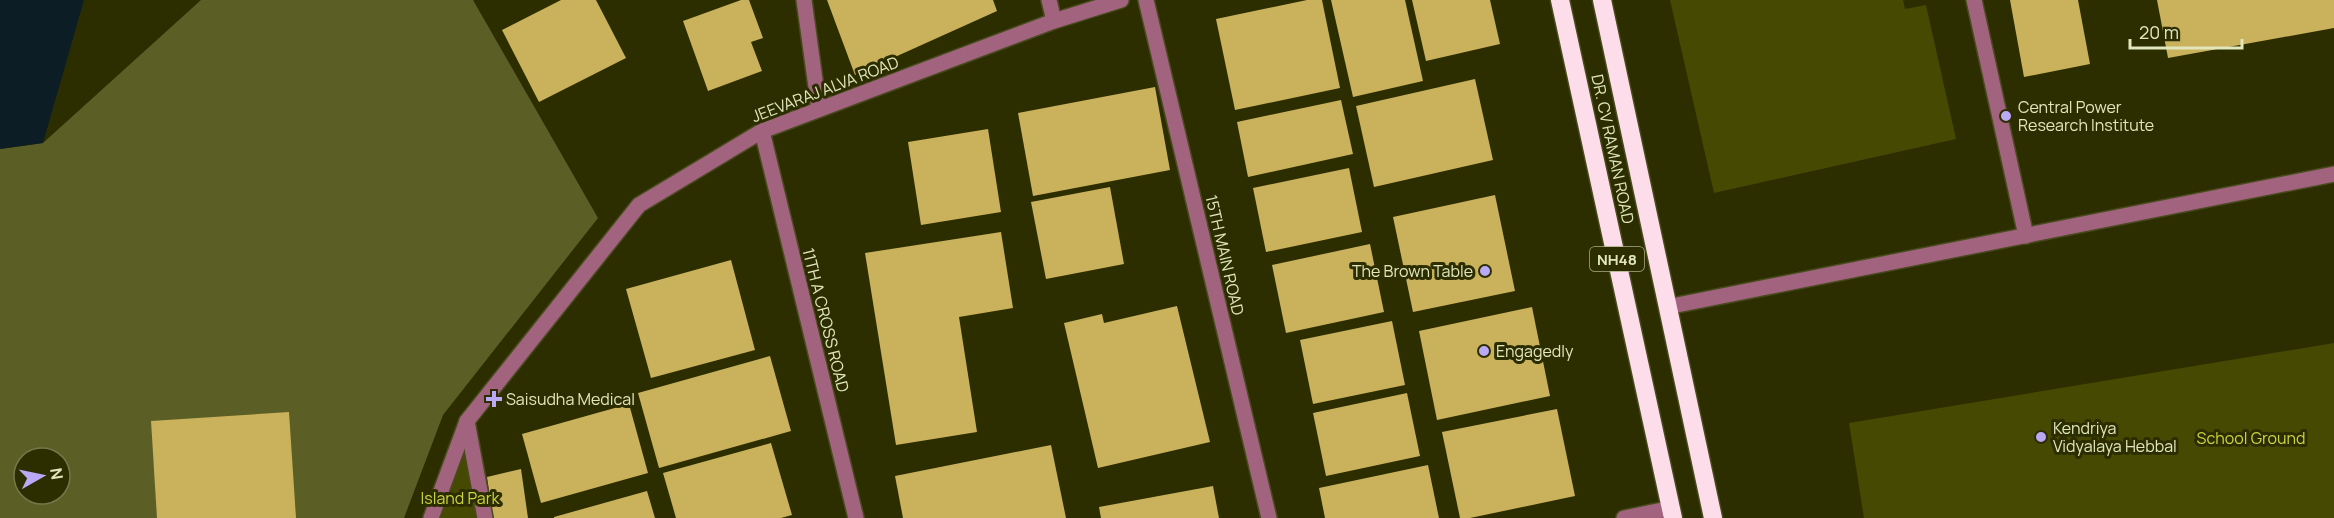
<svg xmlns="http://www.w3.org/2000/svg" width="2334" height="518" viewBox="0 0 2334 518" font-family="Manrope,sans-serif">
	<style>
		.green { fill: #464902 }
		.forest { fill: #5b5f25; fill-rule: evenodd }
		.water { fill: #0d1d25 }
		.building { fill: #cab15c }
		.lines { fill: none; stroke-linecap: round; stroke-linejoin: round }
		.minor-casing { stroke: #494b1e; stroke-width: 18 }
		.highway-casing { stroke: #494b1e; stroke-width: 21 }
		.minor { stroke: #a1637e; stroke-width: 15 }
		.highway { stroke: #fddde9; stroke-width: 18 }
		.poi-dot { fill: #baaaf6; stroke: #2c2e00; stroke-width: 2 }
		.labels { text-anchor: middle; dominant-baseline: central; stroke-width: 6; stroke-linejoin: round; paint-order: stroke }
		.shield { fill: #2c2e00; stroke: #abaf84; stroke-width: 1.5 }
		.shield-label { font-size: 15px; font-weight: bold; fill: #e1e6bd }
		.street-label { font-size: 16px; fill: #e1e6bd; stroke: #2c2e00 }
		.poi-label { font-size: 16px; fill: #e1e6bd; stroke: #2c2e00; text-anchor: start }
		.park-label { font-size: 16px; fill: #ccd542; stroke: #2c2e00 }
	</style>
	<rect width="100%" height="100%" fill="#2c2e00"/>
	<g class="green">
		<path d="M1670 0H1903L1905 9 1926 5 1956 139 1714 193Z"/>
		<path d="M2334 343V518H1864L1849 423Z"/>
		<path d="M467 421 485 518H431Z"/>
	</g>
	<path class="forest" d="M201 0H473L598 218 443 415 404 518H0V149L43 143ZM24 458H60V494H24Z"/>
	<path class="water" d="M0 0H84L43 143 0 149Z"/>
	<g class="building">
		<path d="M561 0H596L626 58 539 102 502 30Z"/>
		<path d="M741 0H749L763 38 751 42 762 71 708 91 683 21Z"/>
		<path d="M827 0H993L997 11 855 75Z"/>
		<path d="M1307 0H1322L1340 88 1235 110 1216 19Z"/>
		<path d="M1331 0H1405L1423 81 1353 97Z"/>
		<path d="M1412 0H1490L1500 44 1426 61Z"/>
		<path d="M2010 0H2078L2090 64 2024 77Z"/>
		<path d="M2157 0H2334V28L2168 58Z"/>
		<path d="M1475 79 1493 160 1374 187 1356 106Z"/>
		<path d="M1155 87 1170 170 1033 196 1018 113Z"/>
		<path d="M1341 100 1353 154 1248 177 1237 122Z"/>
		<path d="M988 129 1001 212 921 225 908 142Z"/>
		<path d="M1349 168 1362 232 1266 252 1253 188Z"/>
		<path d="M1110 187 1124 264 1046 279 1031 202Z"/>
		<path d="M1495 195 1515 291 1413 312 1393 217Z"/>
		<path d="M1001 232 1013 308 959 317 977 432 896 445 865 253Z"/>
		<path d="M1370 244 1384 312 1286 333 1272 265Z"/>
		<path d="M731 260 755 350 651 378 626 289Z"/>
		<path d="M1177 306 1210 442 1098 468 1064 323 1102 314 1104 323Z"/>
		<path d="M1532 307 1550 396 1437 420 1419 331Z"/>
		<path d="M1392 321 1405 385 1313 404 1300 340Z"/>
		<path d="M770 356 791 431 659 468 638 393Z"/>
		<path d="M1407 393 1420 456 1326 476 1313 413Z"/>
		<path d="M629 404 648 473 541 503 522 434Z"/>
		<path d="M1557 409 1575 496 1470 518H1460L1442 432Z"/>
		<path d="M289 412 296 518H157L151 421Z"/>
		<path d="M771 443 792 515 781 518H676L663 473Z"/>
		<path d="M1051 445 1066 518H903L895 476Z"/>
		<path d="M1428 465 1439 518H1325L1319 488Z"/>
		<path d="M521 469 528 518H493L487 477Z"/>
		<path d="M1213 486 1219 518H1101L1099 507Z"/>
		<path d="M647 491 655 518H554V517Z"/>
	</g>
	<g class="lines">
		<defs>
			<g id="minor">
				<path d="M804 0 819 109"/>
				<path d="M1049 0 1054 21"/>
				<path d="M1146 0 1269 518"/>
				<path d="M1974 0 2026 236"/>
				<path d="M762 131 856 518"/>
				<path d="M1667 307 2334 174"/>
				<path d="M467 421 485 518"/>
				<path d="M431 518 467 421 639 205 762 131 1054 21 1121 0"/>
				<path d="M1624 518 1672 508"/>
			</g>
			<g id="highway">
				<path d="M1560 0 1673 518"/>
				<path d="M1602 0 1713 518"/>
			</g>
		</defs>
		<use href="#minor" class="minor-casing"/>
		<use href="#highway" class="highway-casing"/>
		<use href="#minor" class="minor"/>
		<use href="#highway" class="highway"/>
	</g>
	<g class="poi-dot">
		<circle cx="2006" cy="116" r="6"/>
		<circle cx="1485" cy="271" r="6"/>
		<circle cx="1484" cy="351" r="6"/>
		<path d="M491 390h6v6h6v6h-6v6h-6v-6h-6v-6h6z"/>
		<circle cx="2041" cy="437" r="6"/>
	</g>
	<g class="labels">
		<rect class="shield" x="1590" y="247" width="54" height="24" rx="4.5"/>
		<g class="shield-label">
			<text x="1617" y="259">NH48</text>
		</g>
		<g class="street-label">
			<text transform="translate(825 89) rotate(-21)">JEEVARAJ ALVA ROAD</text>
			<text transform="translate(1613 149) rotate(78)">DR. CV RAMAN ROAD</text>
			<text transform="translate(1225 255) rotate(77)">15TH MAIN ROAD</text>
			<text transform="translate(826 320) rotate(76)">11TH A CROSS ROAD</text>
		</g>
		<g class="poi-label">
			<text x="2018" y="107">Central Power<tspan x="2018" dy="18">Research Institute</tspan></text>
			<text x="1473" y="271" text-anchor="end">The Brown Table</text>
			<text x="1496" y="351">Engagedly</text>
			<text x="506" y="399">Saisudha Medical</text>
			<text x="2053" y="428">Kendriya<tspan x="2053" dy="18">Vidyalaya Hebbal</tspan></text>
		</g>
		<g class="park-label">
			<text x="2251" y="438">School Ground</text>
			<text x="460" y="498">Island Park</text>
		</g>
	</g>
	<g transform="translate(42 476) rotate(81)"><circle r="28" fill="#2c2e00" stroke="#74784c" stroke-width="1.5"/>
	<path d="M0-4.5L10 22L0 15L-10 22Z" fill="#baaaf6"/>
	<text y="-9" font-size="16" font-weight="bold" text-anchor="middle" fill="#e1e6bd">N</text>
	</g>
	<path d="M2130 39v9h112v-9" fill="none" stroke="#e1e6bd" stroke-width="3"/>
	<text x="2139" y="39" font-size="18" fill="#e1e6bd" stroke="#2c2e00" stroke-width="4.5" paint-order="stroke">20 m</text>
</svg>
